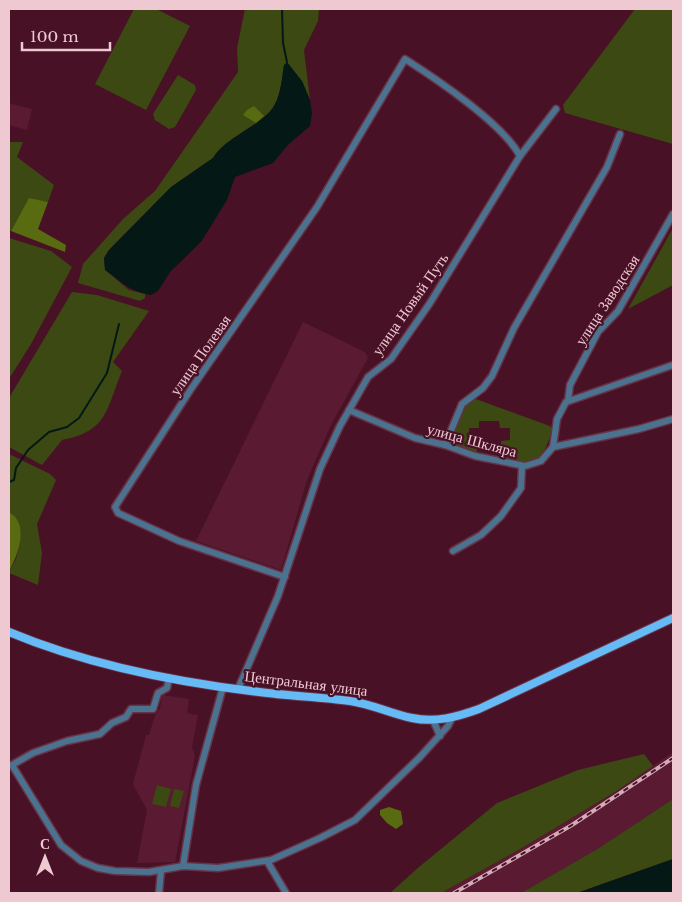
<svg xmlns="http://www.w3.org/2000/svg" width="682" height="902" viewBox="0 0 682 902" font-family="'Libre Baskerville',serif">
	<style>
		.built { fill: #591a32 }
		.green { fill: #3c4912 }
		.forest { fill: #586b11 }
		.water { fill: #041815 }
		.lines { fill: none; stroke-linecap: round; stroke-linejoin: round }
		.stream { stroke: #041815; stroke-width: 2 }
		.minor-casing { stroke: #673245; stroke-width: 9 }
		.major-casing { stroke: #673245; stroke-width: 10 }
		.minor { stroke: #4b728f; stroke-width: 6 }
		.major { stroke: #66baf6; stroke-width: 8 }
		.rail-casing { stroke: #d4acb7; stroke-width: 4 }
		.rail { stroke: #491126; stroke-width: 2; stroke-dasharray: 5.5; stroke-linecap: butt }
		.labels { text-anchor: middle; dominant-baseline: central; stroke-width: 4.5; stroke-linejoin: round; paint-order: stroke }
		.street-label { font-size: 15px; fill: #eec9d2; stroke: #491126 }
	</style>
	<rect width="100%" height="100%" fill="#491126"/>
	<g class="built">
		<path d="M9 103 32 109 27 130 9 125Z"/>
		<path d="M303 322 365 352 368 358 331 425 307 480 281 570 196 541Z"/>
		<path d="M162 695 189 699 187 713 198 715 192 747 195 756 175 862 137 863 147 810 133 784 146 735H149L155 715 160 708Z"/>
		<path d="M673 752V799L599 848 521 893H441L515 852 615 792Z"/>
	</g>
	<g class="green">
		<path d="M134 9H156L190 26 146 110 95 84Z"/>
		<path d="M245 9H319L318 21 304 50 310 100 302 81 284 65C282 78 281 93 275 104 266 124 225 137 213 158L171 187 109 250 104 258 105 270 129 290 145 294V298L140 301 78 283 83 264 123 219 155 191 238 72 237 48Z"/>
		<path d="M635 9H673V144L565 113 563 105Z"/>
		<path d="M178 75 195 85 196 90 175 127 169 129 155 120 153 114Z"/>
		<path d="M9 142H23L17 157 54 185 48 202 29 199 11 231H9Z"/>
		<path d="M673 228V285L628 309Z"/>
		<path d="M9 238 51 251 72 267 31 344 9 379Z"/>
		<path d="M72 292 97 295 149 311 113 362 122 371C106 410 108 431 62 440L42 465 9 447V398Z"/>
		<path d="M473 398 550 426 552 430C542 464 535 465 501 459V441L510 440V428H500L499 421H479V428H469V440L477 441V454L456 446 450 440 461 409Z"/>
		<path d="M9 454 50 474 56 480 37 524 42 553 38 585 9 573C10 567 16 562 17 555 21 541 24 521 9 512Z"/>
		<path d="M644 754 653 766 615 792 515 852 441 893H390L419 867 497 803 578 770Z"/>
		<path d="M157 785 171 789 166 807 152 804Z"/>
		<path d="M174 789 184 791 179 808 170 806Z"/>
		<path d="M673 799V859L577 893H521L599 848Z"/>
	</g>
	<g class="forest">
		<path d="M254 106 264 116 256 123 243 115 247 110Z"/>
		<path d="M29 198 48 202 38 229 66 245 65 252 11 231Z"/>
		<path d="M9 512C30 524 18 555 9 571Z"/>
		<path d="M389 807 401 811 403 824 396 829 387 823 380 815V810Z"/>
	</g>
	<g class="water">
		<path d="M287 62 302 81 310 100 312 113 310 126 288 145 273 163 235 177 227 200 201 242 170 272 158 291 151 295C126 290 124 283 105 270L104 258 109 250 171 187 213 158C225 137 266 124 275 104 281 93 282 77 284 65Z"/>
		<path d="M673 859V893H577Z"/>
	</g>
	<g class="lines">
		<g class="stream">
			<path d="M282 9 283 43 287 62"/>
			<path d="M9 482 14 480 16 468 28 450 49 432 67 427 79 418 107 373 119 324"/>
		</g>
		<defs>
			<g id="minor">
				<path d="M568 401 570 385 598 332 618 311 673 214"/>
				<path d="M349 410 415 438 445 445 475 456 525 466 541 461 553 447 639 429 673 419"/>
				<path d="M445 445 462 404 483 388 492 376 514 328 607 167 620 134"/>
				<path d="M553 447 557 419 566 402 673 365"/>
				<path d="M453 551 481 535 501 516 521 488 522 466"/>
				<path d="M285 577 179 541 118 513 115 507 191 389 317 207 405 59C438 80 503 124 520 156"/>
				<path d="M169 678 167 688 158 693 153 709H131L126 717 112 723 100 734 67 741 33 753 12 765 61 845 81 861 98 868 115 871 149 872 183 866 218 868 271 860 320 838 355 820 420 757 448 726 452 718"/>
				<path d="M238 689 278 596 320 469 340 426 368 377 391 359 430 303 520 156 556 109"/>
				<path d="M433 720 440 736"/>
				<path d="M267 861 286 893"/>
				<path d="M183 866 196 785 223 687"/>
				<path d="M159 893 161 871"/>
			</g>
			<path id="major" d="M9 632C88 665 174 682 259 692 289 696 320 697 350 701 372 704 391 714 412 718 435 723 457 717 479 709L673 618"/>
		</defs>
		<use href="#minor" class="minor-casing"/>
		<use href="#major" class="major-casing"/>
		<use href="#minor" class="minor"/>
		<use href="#major" class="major"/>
		<defs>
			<path id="rail" d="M454 893 572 825 673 758"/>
		</defs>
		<use href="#rail" class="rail-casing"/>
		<use href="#rail" class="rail"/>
	</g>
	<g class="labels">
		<g class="street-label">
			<text transform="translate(607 300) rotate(-57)">улица Заводская</text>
			<text transform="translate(410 304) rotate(-55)">улица Новый Путь</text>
			<text transform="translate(200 355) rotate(-55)">улица Полевая</text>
			<text transform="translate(472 440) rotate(15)">улица Шкляра</text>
			<text transform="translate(306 683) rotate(7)">Центральная улица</text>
		</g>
	</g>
	<rect width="682" height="902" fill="none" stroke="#eec9d2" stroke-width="20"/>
	<g transform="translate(45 857)" stroke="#491126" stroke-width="4" paint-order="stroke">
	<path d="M0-4L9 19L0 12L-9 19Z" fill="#eec9d2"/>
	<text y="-8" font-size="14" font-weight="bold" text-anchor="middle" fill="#eec9d2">С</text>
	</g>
	<path d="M22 42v8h88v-8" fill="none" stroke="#eec9d2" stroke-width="2.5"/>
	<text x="30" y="42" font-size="15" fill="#eec9d2" stroke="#491126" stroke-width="4" paint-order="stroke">100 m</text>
</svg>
